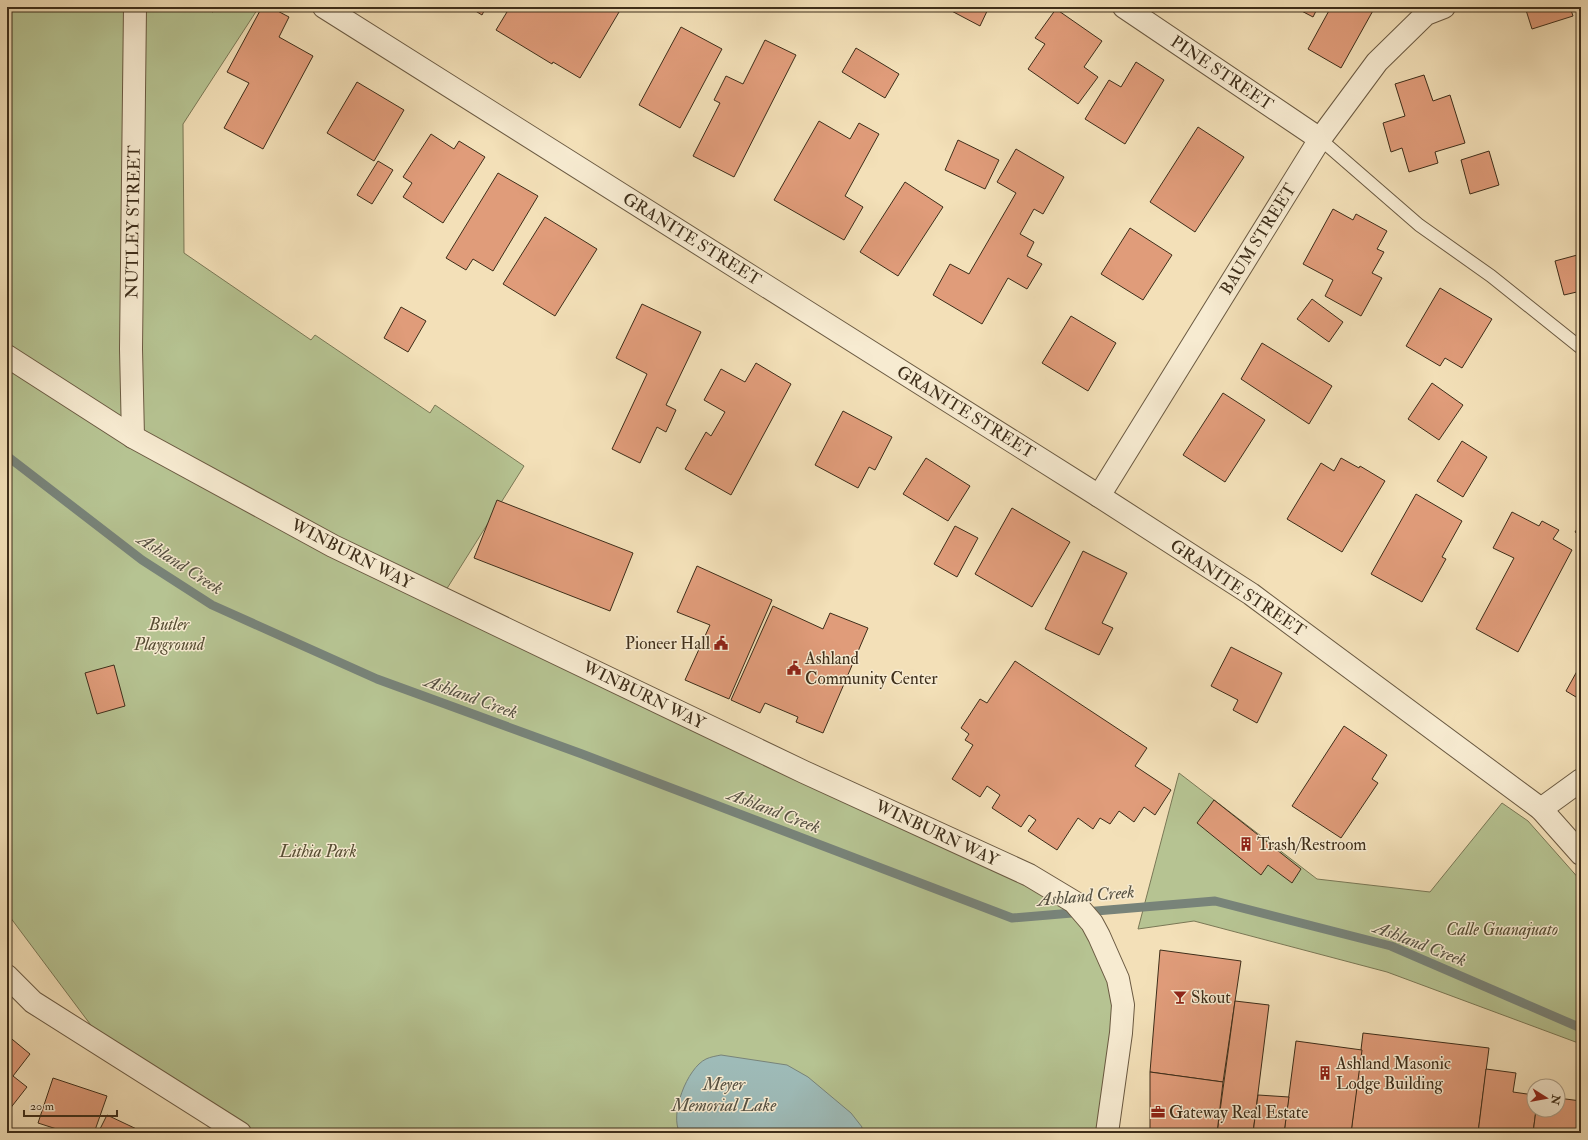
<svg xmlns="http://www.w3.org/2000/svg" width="1588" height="1140" viewBox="0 0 1588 1140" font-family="'IM FELL Double Pica',serif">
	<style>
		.green { fill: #b6c392; stroke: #7a7856 }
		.water { fill: #9ebbb8; stroke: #788379 }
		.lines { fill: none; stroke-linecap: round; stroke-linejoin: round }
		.stream { stroke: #788379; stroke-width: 9 }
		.building { fill: #e09c7a; stroke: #3e2e1a }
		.service-casing { stroke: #6b5a42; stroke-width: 14 }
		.minor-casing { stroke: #6b5a42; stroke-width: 24 }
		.service { stroke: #f7ebd1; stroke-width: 12 }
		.minor { stroke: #f7ebd1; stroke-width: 22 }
		.labels { text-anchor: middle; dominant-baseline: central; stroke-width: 3; stroke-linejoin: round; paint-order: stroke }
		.street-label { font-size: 17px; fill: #3e2e1a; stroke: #f7ebd1 }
		.park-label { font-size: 17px; font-style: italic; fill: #564c32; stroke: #f7ebd1 }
		.poi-label { font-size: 17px; fill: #3e2e1a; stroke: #f7ebd1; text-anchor: start }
		.water-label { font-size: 18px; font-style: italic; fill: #565142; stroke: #f7ebd1 }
	</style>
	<rect width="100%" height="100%" fill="#f3e0b8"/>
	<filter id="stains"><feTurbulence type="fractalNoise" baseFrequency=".005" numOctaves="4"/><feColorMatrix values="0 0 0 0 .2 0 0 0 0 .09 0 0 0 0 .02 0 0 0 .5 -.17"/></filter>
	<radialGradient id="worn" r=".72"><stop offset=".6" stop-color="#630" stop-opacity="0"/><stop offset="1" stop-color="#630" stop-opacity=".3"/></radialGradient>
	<g class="green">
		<path d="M7 7H259L183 124 184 253 311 340 315 335 430 413 435 405 524 466 441 598 1062 894 1118 979 1107 1133H216L96 1032 7 913Z"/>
		<path d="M1179 773 1317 879 1430 892 1502 803 1528 821 1581 881V1044L1387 972 1194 921 1138 929Z"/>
	</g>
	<path class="water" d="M721 1055 787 1065 808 1077 851 1113 862 1127 861 1133H680C669 1115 687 1068 706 1059 710 1057 716 1056 721 1055Z"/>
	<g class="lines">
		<path class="stream" d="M7 456 142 560 212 605 377 679 582 754 1012 918 1215 901 1391 946 1581 1028"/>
	</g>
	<g class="building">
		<path d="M203 7H215L213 12Z"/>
		<path d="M262 7H270L289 17 279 37 313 56 263 149 224 128 249 83 227 72Z"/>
		<path d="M469 7H486L482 15Z"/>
		<path d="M510 7H622L580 78 553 62 552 64 496 30Z"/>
		<path d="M944 7H989L980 26Z"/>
		<path d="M1294 7H1318L1313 17Z"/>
		<path d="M1331 7H1375L1341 68 1308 49Z"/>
		<path d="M1525 7H1570L1573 16 1532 29Z"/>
		<path d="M1056 9 1102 41 1084 67 1098 77 1078 104 1028 69 1045 44 1035 38Z"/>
		<path d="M681 27 722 49 680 128 639 105Z"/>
		<path d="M765 40 796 55 734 177 693 156 720 103 714 100 726 76 743 84Z"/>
		<path d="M856 48 899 74 885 98 842 72Z"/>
		<path d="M1136 62 1164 80 1125 144 1085 119 1109 80 1121 87Z"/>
		<path d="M1424 75 1433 101 1450 95 1465 143 1435 152 1438 163 1409 172 1402 148 1391 152 1383 123 1405 116 1395 84Z"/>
		<path d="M357 82 404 110 374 161 327 133Z"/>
		<path d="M819 121 850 139 859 123 879 134 845 196 863 207 844 240 774 200Z"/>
		<path d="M1198 127 1244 157 1195 232 1150 202Z"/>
		<path d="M431 134 454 149 459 141 485 157 443 223 403 197 412 183 403 177Z"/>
		<path d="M958 140 999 160 985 189 945 170Z"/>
		<path d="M1016 149 1064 177 1043 214 1034 209 1020 234 1034 242 1027 256 1042 264 1027 289 1008 278 982 324 933 295 950 264 969 274 1016 193 997 182Z"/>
		<path d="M1489 151 1499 185 1470 194 1461 160Z"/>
		<path d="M378 161 393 170 372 204 357 195Z"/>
		<path d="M498 173 538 196 493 271 473 259 466 270 446 258Z"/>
		<path d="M905 182 943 207 898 276 860 252Z"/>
		<path d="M1581 189V203L1577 190Z"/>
		<path d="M1333 209 1353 220 1356 214 1387 231 1377 249 1384 252 1372 273 1382 278 1361 316 1325 296 1333 280 1303 264Z"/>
		<path d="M545 217 597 249 555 316 503 284Z"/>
		<path d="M1130 228 1172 255 1143 300 1101 274Z"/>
		<path d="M1581 254V291L1564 295 1555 261Z"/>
		<path d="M1440 288 1492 319 1462 368 1445 358 1440 366 1406 346Z"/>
		<path d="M1312 299 1343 322 1329 342 1297 319Z"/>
		<path d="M642 304 701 332 666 405 676 410 666 432 657 427 640 463 612 449 647 374 616 358Z"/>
		<path d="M401 307 426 321 408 352 384 338Z"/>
		<path d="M1071 316 1116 343 1088 391 1042 363Z"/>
		<path d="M1262 343 1332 386 1309 424 1241 379Z"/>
		<path d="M756 363 791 384 731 495 685 469 706 432 711 436 725 412 704 400 721 369 745 382Z"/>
		<path d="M1432 383 1463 405 1439 440 1408 419Z"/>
		<path d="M1223 393 1265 420 1225 482 1183 455Z"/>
		<path d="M843 411 892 437 875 470 869 467 858 488 815 465Z"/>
		<path d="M1462 441 1487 457 1463 497 1437 481Z"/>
		<path d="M926 458 970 486 948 521 903 494Z"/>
		<path d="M1341 458 1359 468 1360 466 1385 481 1342 552 1287 519 1321 463 1334 471Z"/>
		<path d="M1416 494 1462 521 1442 557 1446 559 1422 602 1371 574Z"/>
		<path d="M497 500 633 553 610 611 474 558Z"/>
		<path d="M1012 508 1070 542 1032 607 975 574Z"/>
		<path d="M1512 512 1539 526 1542 521 1559 530 1553 539 1572 550 1518 652 1476 629 1514 558 1493 548Z"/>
		<path d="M1581 523V536L1575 532Z"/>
		<path d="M955 526 978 538 957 577 934 564Z"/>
		<path d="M1083 551 1127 573 1102 623 1113 628 1099 655 1045 629Z"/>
		<path d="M697 566 772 600 729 699 685 680 710 625 677 612Z"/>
		<path d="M773 606 823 629 830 613 868 628 823 733 796 722 798 717 765 703 760 713 731 700Z"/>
		<path d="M1231 647 1282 673 1257 723 1233 710 1238 700 1211 686Z"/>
		<path d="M1015 661 1147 748 1135 766 1171 790 1155 815 1144 807 1134 822 1119 811 1110 824 1100 818 1093 829 1078 818 1057 850 1028 831 1036 820 1029 815 1021 827 992 808 1000 795 987 786 980 797 952 779 973 745 965 740 969 734 961 728 980 699 987 703Z"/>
		<path d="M1581 664V700L1566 691Z"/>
		<path d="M114 665 125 706 97 714 85 673Z"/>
		<path d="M1344 726 1387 755 1372 779 1378 783 1341 838 1292 806Z"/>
		<path d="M1214 800 1301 869 1292 883 1268 865 1261 875 1197 823Z"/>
		<path d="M1160 950 1241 961 1223 1082 1150 1072Z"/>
		<path d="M1235 1001 1269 1005 1253 1133H1217Z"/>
		<path d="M1363 1033 1489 1048 1478 1133H1351Z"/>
		<path d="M7 1035 30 1054 13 1076 27 1087 9 1110 7 1108Z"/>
		<path d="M1296 1041 1362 1050 1351 1133H1284Z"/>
		<path d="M1486 1069 1516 1073 1513 1092 1534 1095V1110H1536L1533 1133H1478Z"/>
		<path d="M1150 1072 1223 1082 1217 1133H1150Z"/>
		<path d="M53 1078 107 1096 94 1133H69L38 1123Z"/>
		<path d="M1258 1095 1289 1097 1284 1133H1253Z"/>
		<path d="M1558 1098 1581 1101V1133H1533L1536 1110H1558Z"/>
		<path d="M107 1115 145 1133H98Z"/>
	</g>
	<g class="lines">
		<defs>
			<path id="service" d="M1320 139 1419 225 1491 276 1581 348"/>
			<g id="minor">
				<path d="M324 7 1099 496 1251 594 1541 809 1581 854"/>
				<path d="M1124 7 1320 139"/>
				<path d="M7 356 133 437 333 546 804 772 1029 875 1074 902 1092 923 1099 936 1118 979 1123 1005 1121 1033 1107 1133"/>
				<path d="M133 437 131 349 135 7"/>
				<path d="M1099 496 1320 139 1377 62 1426 14 1444 7"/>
				<path d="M1541 809 1581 780"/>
				<path d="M7 976 33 1002 240 1133"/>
			</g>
		</defs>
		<use href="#service" class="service-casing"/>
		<use href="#minor" class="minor-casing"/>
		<use href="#service" class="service"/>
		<use href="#minor" class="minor"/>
	</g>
	<defs>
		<symbol id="civic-bare" viewBox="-9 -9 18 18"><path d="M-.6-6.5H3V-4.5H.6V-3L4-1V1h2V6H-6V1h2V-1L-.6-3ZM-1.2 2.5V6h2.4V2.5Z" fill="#8f2418" stroke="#f7ebd1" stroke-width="2.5" paint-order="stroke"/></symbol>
		<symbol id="building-bare" viewBox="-9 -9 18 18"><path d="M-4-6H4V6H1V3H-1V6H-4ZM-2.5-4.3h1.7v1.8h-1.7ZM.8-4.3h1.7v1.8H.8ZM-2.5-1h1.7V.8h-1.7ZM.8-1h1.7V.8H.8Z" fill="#8f2418" stroke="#f7ebd1" stroke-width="2.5" paint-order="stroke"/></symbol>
		<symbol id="bar-bare" viewBox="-9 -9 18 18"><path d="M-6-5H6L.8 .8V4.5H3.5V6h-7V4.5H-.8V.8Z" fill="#8f2418" stroke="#f7ebd1" stroke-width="2.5" paint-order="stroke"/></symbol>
		<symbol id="office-bare" viewBox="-9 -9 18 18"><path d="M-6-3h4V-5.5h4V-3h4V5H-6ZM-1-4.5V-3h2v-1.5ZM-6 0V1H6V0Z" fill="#8f2418" stroke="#f7ebd1" stroke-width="2.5" paint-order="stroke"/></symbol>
	</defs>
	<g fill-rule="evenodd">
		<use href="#civic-bare" x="711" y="633" width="20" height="20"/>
		<use href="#civic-bare" x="784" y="658" width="20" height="20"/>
		<use href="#building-bare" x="1236" y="834" width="20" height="20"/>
		<use href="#bar-bare" x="1170" y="987" width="20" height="20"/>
		<use href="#building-bare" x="1315" y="1063" width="20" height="20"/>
		<use href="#office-bare" x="1148" y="1102" width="20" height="20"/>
	</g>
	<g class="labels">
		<g class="street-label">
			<text transform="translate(1222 73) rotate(34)">PINE STREET</text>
			<text transform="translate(133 222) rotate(-89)">NUTLEY STREET</text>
			<text transform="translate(692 239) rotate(32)">GRANITE STREET</text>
			<text transform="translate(1258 239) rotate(-58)">BAUM STREET</text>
			<text transform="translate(966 412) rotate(32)">GRANITE STREET</text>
			<text transform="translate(352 554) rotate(27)">WINBURN WAY</text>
			<text transform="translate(1238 588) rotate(34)">GRANITE STREET</text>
			<text transform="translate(644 695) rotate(26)">WINBURN WAY</text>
			<text transform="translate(937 833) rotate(25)">WINBURN WAY</text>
		</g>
		<g class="park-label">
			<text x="169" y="624">Butler<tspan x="169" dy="20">Playground</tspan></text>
			<text x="318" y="851">Lithia Park</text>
			<text x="1502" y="929">Calle Guanajuato</text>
		</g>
		<g class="poi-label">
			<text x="710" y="643" text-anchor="end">Pioneer Hall</text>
			<text x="805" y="658">Ashland<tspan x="805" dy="20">Community Center</tspan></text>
			<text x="1257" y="844">Trash/Restroom</text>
			<text x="1191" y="997">Skout</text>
			<text x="1336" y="1063">Ashland Masonic<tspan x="1336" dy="20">Lodge Building</tspan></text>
			<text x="1169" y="1112">Gateway Real Estate</text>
		</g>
		<g class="water-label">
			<text transform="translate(180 564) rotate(33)">Ashland Creek</text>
			<text transform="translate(471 697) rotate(20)">Ashland Creek</text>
			<text transform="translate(774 811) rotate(21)">Ashland Creek</text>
			<text transform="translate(1086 896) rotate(-5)">Ashland Creek</text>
			<text transform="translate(1420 944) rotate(21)">Ashland Creek</text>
			<text x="724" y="1084">Meyer<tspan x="724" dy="21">Memorial Lake</tspan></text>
		</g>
	</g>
	<rect width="1588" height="1140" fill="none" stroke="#f3e0b8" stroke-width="24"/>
	<rect x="8" y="8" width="1572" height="1124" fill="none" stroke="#3e2e1a" stroke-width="2"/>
	<rect x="12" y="12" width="1564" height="1116" fill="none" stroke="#3e2e1a"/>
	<g transform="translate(1546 1098) rotate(101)"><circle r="19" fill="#f7ebd1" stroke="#ad9f88"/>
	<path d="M0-3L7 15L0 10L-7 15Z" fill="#8f2418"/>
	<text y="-6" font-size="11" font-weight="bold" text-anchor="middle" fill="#3e2e1a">N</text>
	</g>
	<path d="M24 1110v6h93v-6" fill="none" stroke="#3e2e1a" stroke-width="2"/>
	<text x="30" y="1110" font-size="12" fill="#3e2e1a" stroke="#f7ebd1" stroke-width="3" paint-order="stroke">20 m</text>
	<rect width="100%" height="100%" filter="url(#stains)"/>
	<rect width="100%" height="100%" fill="url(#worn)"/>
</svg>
